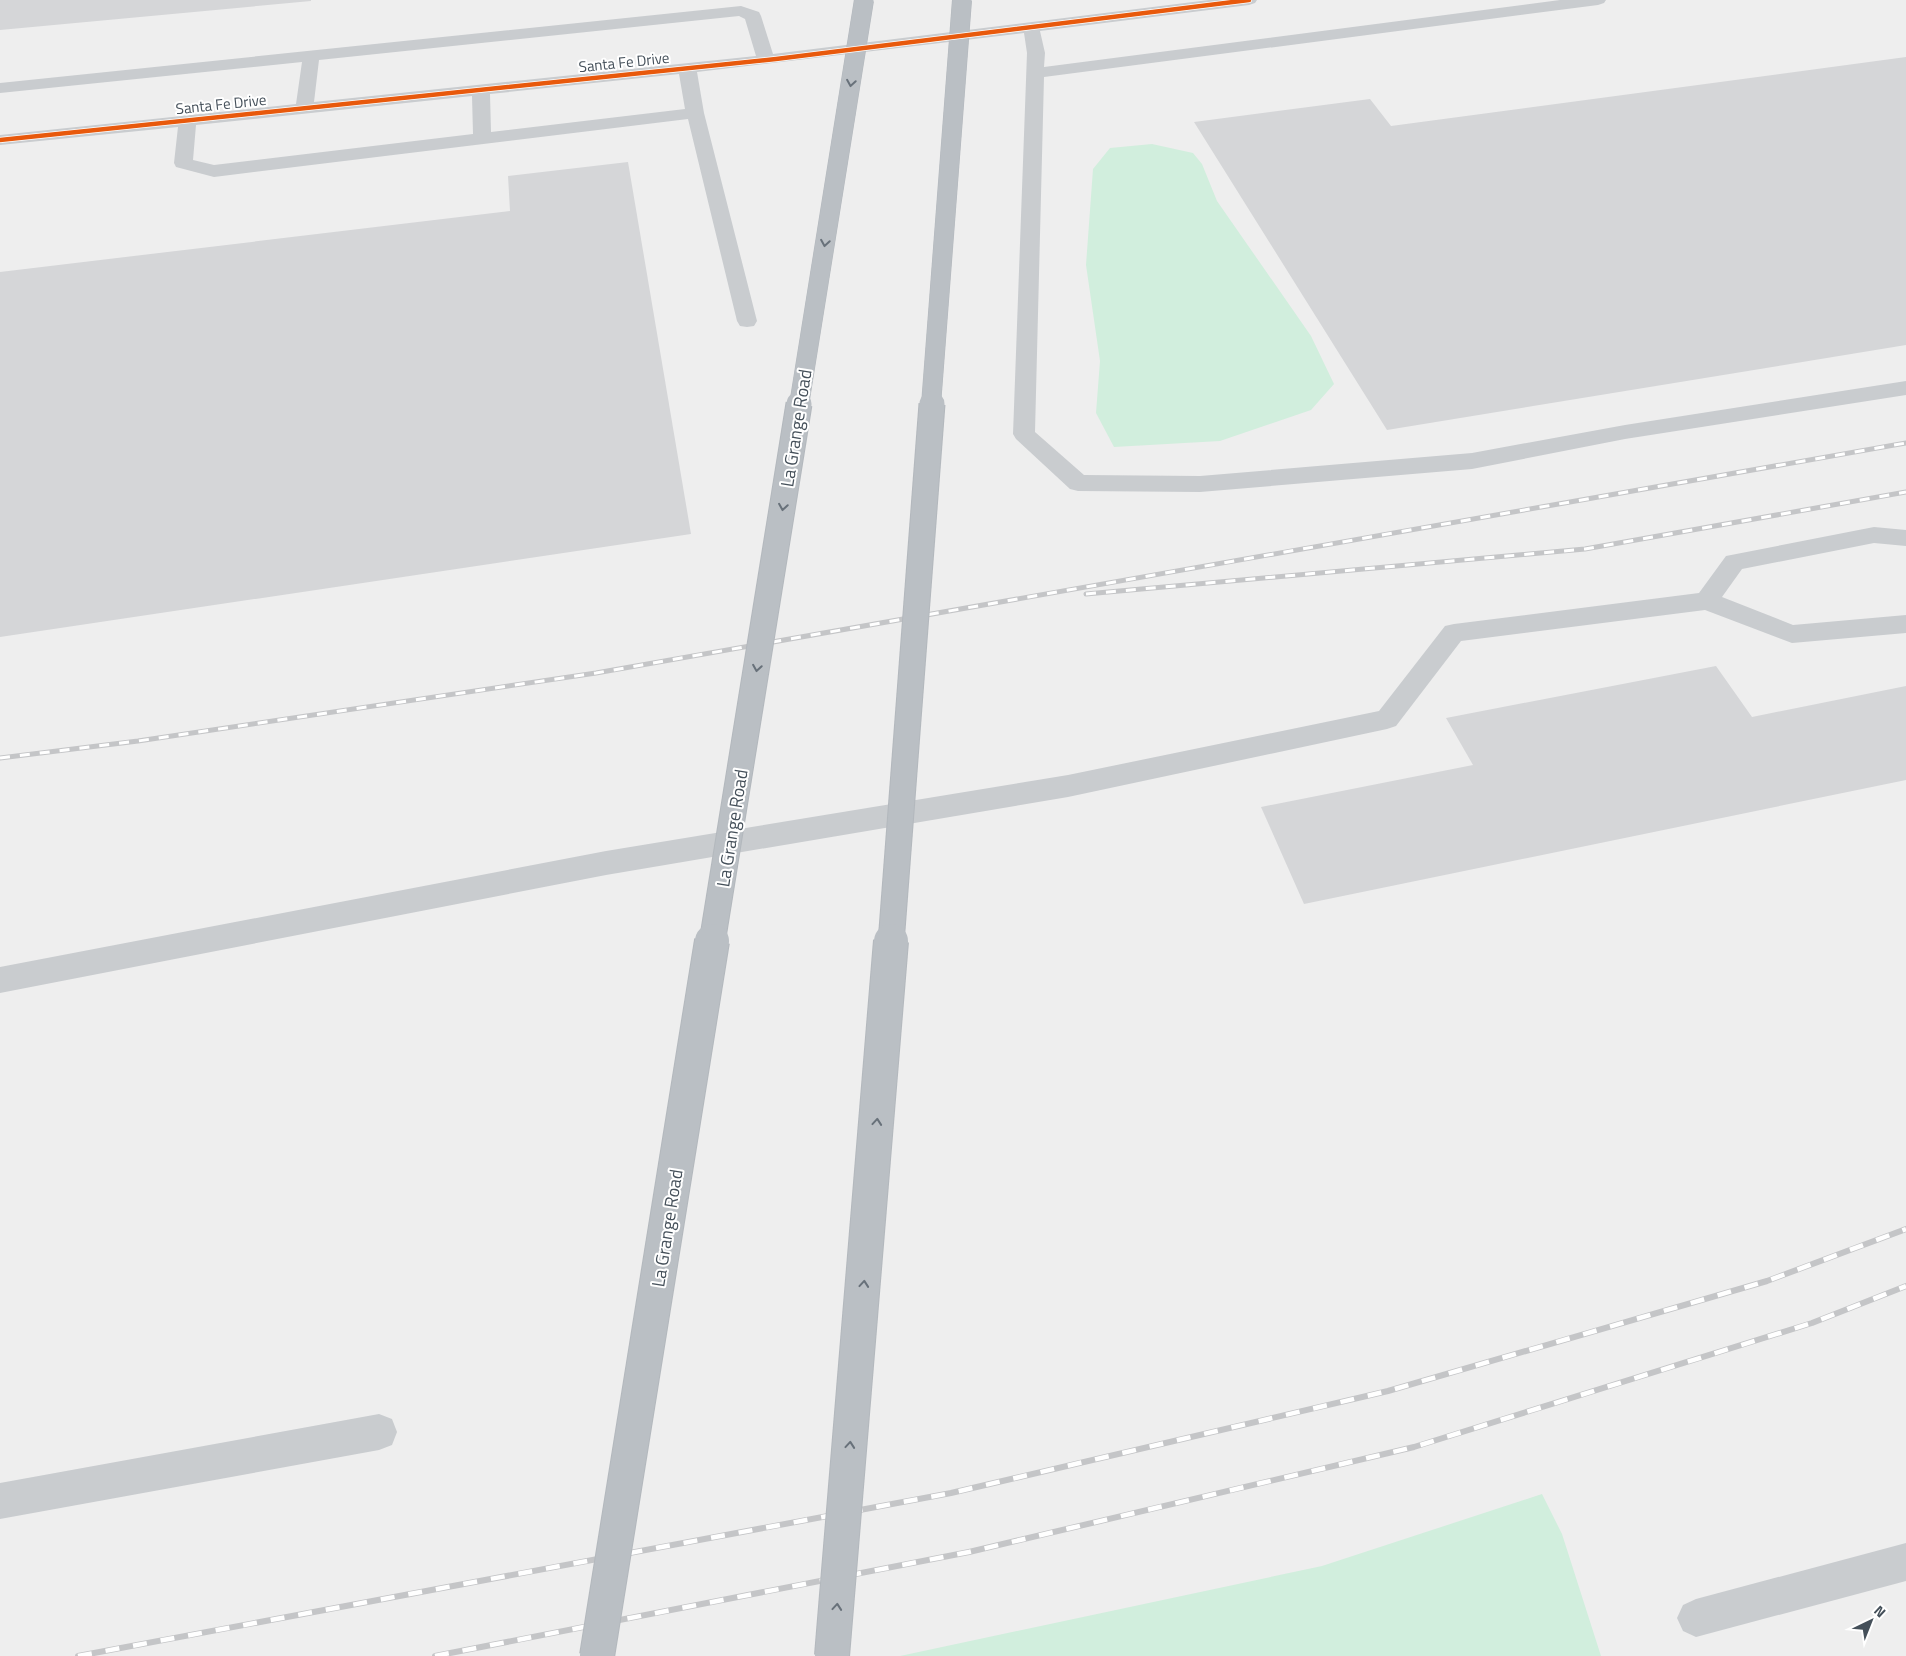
<svg xmlns="http://www.w3.org/2000/svg" width="1906" height="1656" viewBox="0 0 1906 1656" font-family="'Titillium Web',sans-serif">
	<style>
		.green { fill: #d1eedd }
		.building { fill: #d5d6d8 }
		.lines { fill: none; stroke-linecap: round; stroke-linejoin: round }
		.minor { fill: #c9cccf; fill-rule: evenodd }
		.rail-far1-casing { stroke: #c4c5c7; stroke-width: 5 }
		.rail-casing { stroke: #c4c5c7; stroke-width: 6 }
		.rail-far1 { stroke: #fff; stroke-width: 3; stroke-dasharray: 10; stroke-linecap: butt }
		.rail { stroke: #fff; stroke-width: 4.5; stroke-dasharray: 14; stroke-linecap: butt }
		.highway-bridge-far2-casing { stroke: #b3b8bd; stroke-width: 20; stroke-linecap: butt }
		.highway-bridge-far1-casing { stroke: #b3b8bd; stroke-width: 27; stroke-linecap: butt }
		.highway-bridge-casing { stroke: #b3b8bd; stroke-width: 36; stroke-linecap: butt }
		.highway-bridge-far2 { stroke: #babfc4; stroke-width: 19 }
		.highway-bridge-far1 { stroke: #babfc4; stroke-width: 25 }
		.highway-bridge { stroke: #babfc4; stroke-width: 34 }
		.cycleway-casing { stroke: #fff; stroke-width: 6 }
		.cycleway { stroke: #e8590c; stroke-width: 4.5 }
		.oneway { stroke: #68717a }
		.labels { text-anchor: middle; dominant-baseline: central; stroke-width: 4; stroke-linejoin: round; paint-order: stroke }
		.far-street-label { font-size: 15px; fill: #45505a; stroke: #fff }
		.street-label { font-size: 18px; fill: #45505a; stroke: #fff }
	</style>
	<rect width="100%" height="100%" fill="#eee"/>
	<g class="green">
		<path d="M1152 144 1193 153 1202 164 1217 201 1311 336 1334 384 1311 410 1220 441 1114 447 1096 413 1100 361 1086 265 1093 169 1110 148Z"/>
		<path d="M1542 1494 1562 1534 1601 1656H900L1322 1566Z"/>
	</g>
	<g class="building">
		<path d="M0 0H311V1L0 30Z"/>
		<path d="M1906 57V345L1387 430 1194 122 1370 99 1391 126Z"/>
		<path d="M628 162 691 534 0 637V272L510 211 508 176Z"/>
		<path d="M1716 666 1752 717 1906 686V780L1304 904 1261 807 1473 765 1446 718Z"/>
	</g>
	<g class="lines">
		<g class="minor">
			<path d="M1209 0H1257L1255 3 1249 5 1040 31 1045 53 1044 67 1560 0H1606L1604 3 1598 5 1044 77 1035 432 1084 475 1200 476 1472 453 1625 425 1906 381V395L1625 439 1472 469 1200 492 1078 491 1070 489 1016 439 1013 434 1027 53 1024 33 697 72 704 113 757 321 754 326 747 327 740 326 737 321 688 119 214 177 176 167 174 163 178 127 0 145V135L296 104 302 62 0 93V83L741 6 759 12 761 16 773 54ZM739 16 745 19 756 56 314 102 319 60ZM679 74 685 109 491 132 490 94ZM472 96 473 134 214 165 193 160 196 125Z"/>
			<path d="M1874 527 1906 530V546L1874 543 1742 569 1722 597 1793 625 1906 615V633L1792 643 1705 610 1461 641 1396 726 1387 729 1068 797 606 875 0 993V967L606 851 1068 775 1379 711 1445 626 1454 624 1699 593 1726 556Z"/>
			<path d="M379 1414 392 1419 397 1432 392 1445 379 1450 0 1519V1483Z"/>
			<path d="M1906 1543V1581L1696 1637 1683 1631 1677 1618 1683 1605 1696 1599Z"/>
		</g>
		<defs>
			<g id="rail-far1">
				<path d="M1086 594 1585 549 1906 492"/>
				<path d="M0 758 138 741 596 673 1906 443"/>
			</g>
			<g id="rail">
				<path d="M78 1656 951 1493 1388 1391 1767 1281 1906 1229"/>
				<path d="M435 1656 969 1552 1414 1447 1812 1323 1906 1286"/>
			</g>
		</defs>
		<use href="#rail-far1" class="rail-far1-casing"/>
		<use href="#rail" class="rail-casing"/>
		<use href="#rail-far1" class="rail-far1"/>
		<use href="#rail" class="rail"/>
		<defs>
			<g id="highway-bridge-far2">
				<path d="M799 405 864 0"/>
				<path d="M931 405 962 0"/>
			</g>
			<g id="highway-bridge-far1">
				<path d="M712 943 799 404"/>
				<path d="M891 943 932 404"/>
			</g>
			<g id="highway-bridge">
				<path d="M597 1656 712 941"/>
				<path d="M832 1656 891 941"/>
			</g>
		</defs>
		<use href="#highway-bridge-far2" class="highway-bridge-far2-casing"/>
		<use href="#highway-bridge-far1" class="highway-bridge-far1-casing"/>
		<use href="#highway-bridge" class="highway-bridge-casing"/>
		<use href="#highway-bridge-far2" class="highway-bridge-far2"/>
		<use href="#highway-bridge-far1" class="highway-bridge-far1"/>
		<use href="#highway-bridge" class="highway-bridge"/>
		<defs>
			<path id="cycleway" d="M0 140 776 59 1249 0"/>
		</defs>
		<use href="#cycleway" class="cycleway-casing"/>
		<use href="#cycleway" class="cycleway"/>
	</g>
	<defs><path id="oneway-chevron" d="M-2-3.5L2.5 0L-2 3.5" fill="none" stroke-width="1.6" stroke-linecap="round" stroke-linejoin="round" transform="scale(1.25)"/></defs>
	<g class="oneway">
		<use href="#oneway-chevron" transform="translate(851 83) rotate(99)"/>
		<use href="#oneway-chevron" transform="translate(825 243) rotate(99)"/>
		<use href="#oneway-chevron" transform="translate(783 507) rotate(99)"/>
		<use href="#oneway-chevron" transform="translate(757 668) rotate(99)"/>
		<use href="#oneway-chevron" transform="translate(877 1122) rotate(-85)"/>
		<use href="#oneway-chevron" transform="translate(864 1284) rotate(-85)"/>
		<use href="#oneway-chevron" transform="translate(850 1445) rotate(-85)"/>
		<use href="#oneway-chevron" transform="translate(837 1607) rotate(-85)"/>
	</g>
	<g class="labels">
		<g class="far-street-label">
			<text transform="translate(624 62) rotate(-6)">Santa Fe Drive</text>
			<text transform="translate(221 104) rotate(-6)">Santa Fe Drive</text>
		</g>
		<g class="street-label">
			<text transform="translate(796 428) rotate(-81)">La Grange Road</text>
			<text transform="translate(732 828) rotate(-81)">La Grange Road</text>
			<text transform="translate(667 1228) rotate(-81)">La Grange Road</text>
		</g>
	</g>
	<g transform="translate(1871 1621) rotate(43)" stroke="#ffffff" stroke-width="4" paint-order="stroke">
	<path d="M0-4L9 19L0 12L-9 19Z" fill="#45505a"/>
	<text y="-8" font-size="14" font-weight="bold" text-anchor="middle" fill="#45505a">N</text>
	</g>
</svg>
